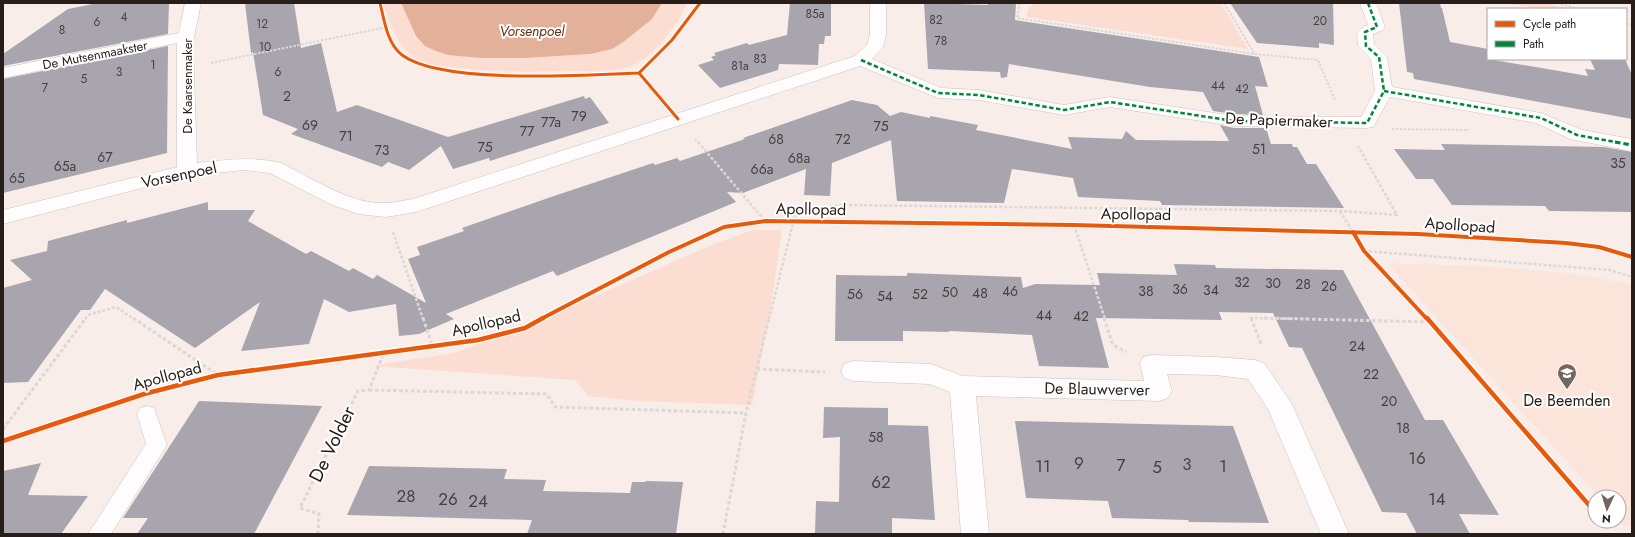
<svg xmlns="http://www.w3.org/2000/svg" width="1635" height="537" viewBox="0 0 1635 537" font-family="Jost,sans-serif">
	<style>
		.built { fill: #fbe5db }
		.green { fill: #fbded1 }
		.water { fill: #e3b09a }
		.building { fill: #a9a5ae }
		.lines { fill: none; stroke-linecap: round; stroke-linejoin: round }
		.service-casing { stroke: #cdc3be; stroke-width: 1 }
		.minor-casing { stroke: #cdc3be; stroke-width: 1 }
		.path-far2 { stroke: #dbd8d6; stroke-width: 2; stroke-dasharray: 2.5 1.5; stroke-linecap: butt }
		.path-far1 { stroke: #dbd8d6; stroke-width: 2.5; stroke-dasharray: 3 2; stroke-linecap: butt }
		.path { stroke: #dbd8d6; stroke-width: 3; stroke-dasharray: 3.5 2.5; stroke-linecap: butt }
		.service { fill: #fefcfc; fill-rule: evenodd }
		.minor { fill: #fefcfc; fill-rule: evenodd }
		.quiet-far1 { stroke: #00873e; stroke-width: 2.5; stroke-dasharray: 4.5 2.5; stroke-linecap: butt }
		.quiet { stroke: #00873e; stroke-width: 3; stroke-dasharray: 5.5 3; stroke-linecap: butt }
		.cycleway-far2-casing { stroke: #fff; stroke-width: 5 }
		.cycleway-far1-casing { stroke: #fff; stroke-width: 6 }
		.cycleway-casing { stroke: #fff; stroke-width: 7 }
		.cycleway-far2 { stroke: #e8590c; stroke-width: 3 }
		.cycleway-far1 { stroke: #e8590c; stroke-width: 4 }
		.cycleway { stroke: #e8590c; stroke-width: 4.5 }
		.labels { text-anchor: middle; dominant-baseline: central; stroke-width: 4; stroke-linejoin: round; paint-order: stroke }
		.far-number-label { font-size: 12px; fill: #483f3e }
		.far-street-label { font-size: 13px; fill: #281d18; stroke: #fff }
		.far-water-label { font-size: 14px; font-style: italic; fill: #6a2d0e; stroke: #fff }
		.number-label { font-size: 14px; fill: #483f3e }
		.street-label { font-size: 16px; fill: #281d18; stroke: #fff }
		.poi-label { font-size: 16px; fill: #281d18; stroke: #fff }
		.near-number-label { font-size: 17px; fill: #483f3e }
		.near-street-label { font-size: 19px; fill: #281d18; stroke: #fff }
	</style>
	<rect width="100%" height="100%" fill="#f8ede8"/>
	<path class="built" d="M1387 263 1484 266 1567 273 1632 284V526L1622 525 1619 521V497H1599Z"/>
	<g class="green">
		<path d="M383 3H401L416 36 448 55 480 58H524L652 19 662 3H687C679 23 656 53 638 63 633 66 626 68 620 69 605 72 588 71 572 71 529 72 485 72 442 66 432 65 419 62 411 55 395 42 390 22 383 3Z"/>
		<path d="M1038 3H1221L1248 49 1027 17C1027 9 1029 5 1038 3Z"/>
		<path d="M1505 3H1548L1567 9H1541Z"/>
		<path d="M753 230H782L770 313 752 405 636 401 588 396 575 380 371 366 458 352 483 342 525 332 568 308 714 244Z"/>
	</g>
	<path class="water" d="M401 3H662L652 19 622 43 612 49 590 54 524 58H480L448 55 436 51 425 46 416 36Z"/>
	<g class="building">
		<path d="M98 3H169L168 34 3 66V54L68 9Z"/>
		<path d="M245 3H294L301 48 321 43 337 112 357 105 448 137 584 96 585 99 590 97 609 123 490 161 489 158 453 169 441 146 409 170 388 162 382 167 291 134 298 129 263 115 253 52 251 53Z"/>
		<path d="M790 3H831V36H825L824 44H819L818 65 779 64 778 70 720 88 698 65 714 60 711 57 716 55 714 53 747 43 749 45 787 35Z"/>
		<path d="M924 3 988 5V3H1016L1015 20 1259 57 1268 87 1255 86 1263 115 1234 114 1213 111 1203 92 1150 87 1009 64 1007 77 1001 78 1000 72 928 69Z"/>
		<path d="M1230 3H1333L1334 45 1319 43V48L1257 43Z"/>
		<path d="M1399 3H1440L1441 8H1442L1450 42 1488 49V59L1588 76 1585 69 1595 70 1590 59H1625L1632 75V119L1414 79 1413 73 1407 72Z"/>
		<path d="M168 46 167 153 3 193V79Z"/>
		<path d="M852 100 877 105 890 116 901 112 930 118V116L978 125 976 130 1072 149 1068 137 1122 139 1126 131 1136 140 1229 141 1220 125 1234 128H1266L1271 144H1292L1293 147H1297L1307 164H1316L1344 208 1162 205 1160 201 1078 197 1073 178 1012 169 1004 203 897 201 891 140 832 163 830 196 804 195 806 169 743 193 727 192 736 202 557 276 553 271 446 314 454 319 419 334 399 336 396 304 349 312 324 299 309 344 241 351 260 302 195 348 105 289 90 310H81L28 382 3 383V288L32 280 10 260 47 251 48 241 127 220V223L208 202V210H255L248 221 306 254 311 251 349 271 353 268 373 279 377 275 426 303 408 259 420 255 417 247 464 231 462 228 554 196 653 163 655 165 677 158 680 161 745 139 743 138Z"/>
		<path d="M1441 144 1604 147 1632 152V212L1549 211 1545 206 1452 205 1433 179H1416L1394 149 1445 150Z"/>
		<path d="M1174 264 1215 265 1216 268 1343 270 1425 420H1443L1499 515 1459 514 1470 534H1417L1406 513 1382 512 1302 348 1289 347 1273 313 1219 312 1222 320 1096 318 1109 368 1039 366 1032 335 949 331V332L903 331V341H835L836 275 907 276V273L1021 277 1023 288 1035 284 1100 285 1097 273 1177 275Z"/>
		<path d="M199 401 322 406 254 534H137L148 518H123Z"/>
		<path d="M824 407 888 408V425L928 426 935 520 892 518V534H815L816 501 839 502 840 437 823 438Z"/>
		<path d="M1015 421 1233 426 1269 523 1189 522 1188 520 1112 518 1108 501 1026 498Z"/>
		<path d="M41 463 28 495 88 496 61 534H3V471Z"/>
		<path d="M369 466 507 469 504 479 546 480 543 491 630 493 632 482H645L646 481 683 482 676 534H527L532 520 347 515Z"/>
	</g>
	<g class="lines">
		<defs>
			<path id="service" d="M147 406 154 408 167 445 111 534H88L146 444 137 414 140 408Z"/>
			<g id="minor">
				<path d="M185 3H201L193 42 197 163C225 160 253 156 281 163 312 178 351 205 386 203 395 203 405 200 413 199L855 56 867 45 870 35V3H886V35L883 47 872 59 941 88 979 90 1064 105 1110 97 1234 116 1361 117 1375 91 1371 59 1358 46C1357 32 1355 31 1368 25L1360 3H1376L1385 27 1383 30 1373 34 1374 44 1387 57 1392 87 1541 113 1582 130 1632 139V151L1570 139 1536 123 1390 97 1373 127 1367 128 1234 126 1110 107 1064 115 979 100 938 98 860 66 416 212 386 217 358 214 330 204 270 173 244 170 188 176 3 224V210L177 167V43L3 78V68L179 33Z"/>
				<path d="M1152 355 1216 357 1255 360 1264 363 1292 404 1349 534H1321L1268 409 1248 379 1216 375 1167 374 1172 391 1168 398 1159 401 976 396 989 534H961L950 392 929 384 853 381 844 378 841 371 844 364 853 361 931 364 963 376 1144 381 1140 364 1143 357Z"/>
			</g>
		</defs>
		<use href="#service" class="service-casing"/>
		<use href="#minor" class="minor-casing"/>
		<g class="path-far2">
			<path d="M1020 3 1017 18 1254 54 1318 60 1335 100"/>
			<path d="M1224 3 1254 53"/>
			<path d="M1557 3 1579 9"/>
			<path d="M1626 23 1632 25"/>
			<path d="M211 63 387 27"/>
			<path d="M1392 129 1469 130"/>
			<path d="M695 139 698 143"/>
		</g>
		<g class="path-far1">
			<path d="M698 142 765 221"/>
			<path d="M1340 211 1353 232"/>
			<path d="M1074 225 1105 319"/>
			<path d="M393 232 423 319"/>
			<path d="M1364 251 1610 270 1632 277"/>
			<path d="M85 319 88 315 116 307 134 319"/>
			<path d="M769 319 796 211 844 205 1340 211 1397 215 1358 146"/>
			<path d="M1251 319V318L1309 319"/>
		</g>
		<g class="path">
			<path d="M133 318 218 375"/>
			<path d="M423 318 433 347"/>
			<path d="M1104 318 1113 345 1126 352"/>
			<path d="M1251 318 1261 344"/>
			<path d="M1264 318 1430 322"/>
			<path d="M757 369 825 372"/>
			<path d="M369 390 547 394 555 407 746 413"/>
			<path d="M3 429 86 318"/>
			<path d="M318 534 319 514 300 508 358 391 369 390 384 352"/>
			<path d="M723 534 746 413 769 318"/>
		</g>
		<use href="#service" class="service"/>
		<use href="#minor" class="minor"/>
		<g class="quiet-far1">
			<path d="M1368 3 1377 27 1365 32 1366 46 1379 57 1384 91"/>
			<path d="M861 60 938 93 979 95 1064 110 1110 102 1234 121 1367 123 1384 91"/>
			<path d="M1384 91 1541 118 1577 135 1621 143"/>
		</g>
		<path class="quiet" d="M1615 142 1632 145"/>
		<defs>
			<g id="cycleway-far2">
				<path d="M380 3C384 19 387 44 402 55 442 85 587 75 639 73L672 40 700 3"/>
				<path d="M639 73 678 119"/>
			</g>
			<g id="cycleway-far1">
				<path d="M1353 232 1364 251 1427 319"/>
				<path d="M541 319 669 252 724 227 765 221 1074 225 1418 234 1566 243 1599 247 1632 257"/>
			</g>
			<g id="cycleway">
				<path d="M1427 318 1595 512"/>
				<path d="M3 441 144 394 218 375 478 340 525 328 543 318"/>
			</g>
		</defs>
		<use href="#cycleway-far2" class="cycleway-far2-casing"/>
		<use href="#cycleway-far1" class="cycleway-far1-casing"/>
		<use href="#cycleway" class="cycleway-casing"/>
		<use href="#cycleway-far2" class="cycleway-far2"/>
		<use href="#cycleway-far1" class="cycleway-far1"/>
		<use href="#cycleway" class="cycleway"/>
	</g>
	<defs>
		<symbol id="school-pin" viewBox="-11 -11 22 30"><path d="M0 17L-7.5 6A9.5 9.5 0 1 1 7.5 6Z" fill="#716661" stroke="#fff"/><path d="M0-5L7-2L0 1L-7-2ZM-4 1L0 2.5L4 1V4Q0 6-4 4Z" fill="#fff"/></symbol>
	</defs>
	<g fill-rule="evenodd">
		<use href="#school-pin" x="1556" y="362" width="22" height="30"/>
	</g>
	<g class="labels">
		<g class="far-number-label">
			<text x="815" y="14">85a</text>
			<text x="124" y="17">4</text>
			<text x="936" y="20">82</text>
			<text x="1320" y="21">20</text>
			<text x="97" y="22">6</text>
			<text x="262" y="24">12</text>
			<text x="62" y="30">8</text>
			<text x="941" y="41">78</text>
			<text x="265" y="47">10</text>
			<text x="760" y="59">83</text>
			<text x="153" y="65">1</text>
			<text x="740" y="66">81a</text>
			<text x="119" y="72">3</text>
			<text x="278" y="72">6</text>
			<text x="84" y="79">5</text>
			<text x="1218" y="86">44</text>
			<text x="45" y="88">7</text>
			<text x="1242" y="89">42</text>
		</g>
		<g class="far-street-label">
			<text transform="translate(95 55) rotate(-11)">De Mutsenmaakster</text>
			<text transform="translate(187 86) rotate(-90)">De Kaarsenmaker</text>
		</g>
		<g class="far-water-label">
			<text x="532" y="31">Vorsenpoel</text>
		</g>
		<g class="number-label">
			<text x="287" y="96">2</text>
			<text x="579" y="116">79</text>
			<text x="551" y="122">77a</text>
			<text x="310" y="125">69</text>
			<text x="881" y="126">75</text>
			<text x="527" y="131">77</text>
			<text x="346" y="136">71</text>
			<text x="776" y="139">68</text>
			<text x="843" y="139">72</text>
			<text x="485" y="147">75</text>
			<text x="1259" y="149">51</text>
			<text x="382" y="150">73</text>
			<text x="105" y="157">67</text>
			<text x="799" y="158">68a</text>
			<text x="1618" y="163">35</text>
			<text x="65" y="166">65a</text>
			<text x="762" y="169">66a</text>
			<text x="17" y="178">65</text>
			<text x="1242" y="282">32</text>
			<text x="1273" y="283">30</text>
			<text x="1303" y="284">28</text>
			<text x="1329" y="286">26</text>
			<text x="1180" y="289">36</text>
			<text x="1211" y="290">34</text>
			<text x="1010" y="291">46</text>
			<text x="1146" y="291">38</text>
			<text x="950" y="292">50</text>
			<text x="980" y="293">48</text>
			<text x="855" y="294">56</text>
			<text x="920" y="294">52</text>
			<text x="885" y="296">54</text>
			<text x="1044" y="315">44</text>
			<text x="1081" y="316">42</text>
			<text x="1357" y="346">24</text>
			<text x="1371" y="374">22</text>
			<text x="1389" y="401">20</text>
			<text x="1403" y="428">18</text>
			<text x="876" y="437">58</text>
		</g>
		<g class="street-label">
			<text transform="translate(1279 120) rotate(2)">De Papiermaker</text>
			<text transform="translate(179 175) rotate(-12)">Vorsenpoel</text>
			<text transform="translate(811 209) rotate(1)">Apollopad</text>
			<text transform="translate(1136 214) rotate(1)">Apollopad</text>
			<text transform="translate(1460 225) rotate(4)">Apollopad</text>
			<text transform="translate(486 323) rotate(-13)">Apollopad</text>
			<text transform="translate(167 376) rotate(-15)">Apollopad</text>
			<text transform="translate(1097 389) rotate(1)">De Blauwverver</text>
		</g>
		<g class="poi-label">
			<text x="1567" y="400">De Beemden</text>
		</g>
		<g class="near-number-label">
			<text x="1417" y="458">16</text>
			<text x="1079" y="463">9</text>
			<text x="1187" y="464">3</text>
			<text x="1121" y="465">7</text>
			<text x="1043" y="466">11</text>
			<text x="1223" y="466">1</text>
			<text x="1157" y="467">5</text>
			<text x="881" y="482">62</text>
			<text x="406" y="496">28</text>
			<text x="448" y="499">26</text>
			<text x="1437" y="499">14</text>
			<text x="478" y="501">24</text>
		</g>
		<g class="near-street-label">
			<text transform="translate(332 444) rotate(-64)">De Volder</text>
		</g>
	</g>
	<rect width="1635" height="537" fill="none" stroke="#281d18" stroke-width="8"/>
	<rect x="1487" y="8" width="140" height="52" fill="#ffffff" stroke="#a9a5a3"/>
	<rect x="1495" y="21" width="20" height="6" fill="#e8590c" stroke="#a9a5a3"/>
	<text x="1523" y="28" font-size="12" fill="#281d18">Cycle path</text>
	<rect x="1495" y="41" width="20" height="6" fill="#00873e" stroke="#a9a5a3"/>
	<text x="1523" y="48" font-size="12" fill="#281d18">Path</text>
	<g transform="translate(1607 509) rotate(184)"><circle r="19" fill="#ffffff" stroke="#a9a5a3"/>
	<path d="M0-3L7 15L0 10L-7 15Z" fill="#716661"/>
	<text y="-6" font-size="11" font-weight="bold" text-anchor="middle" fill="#281d18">N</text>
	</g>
</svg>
